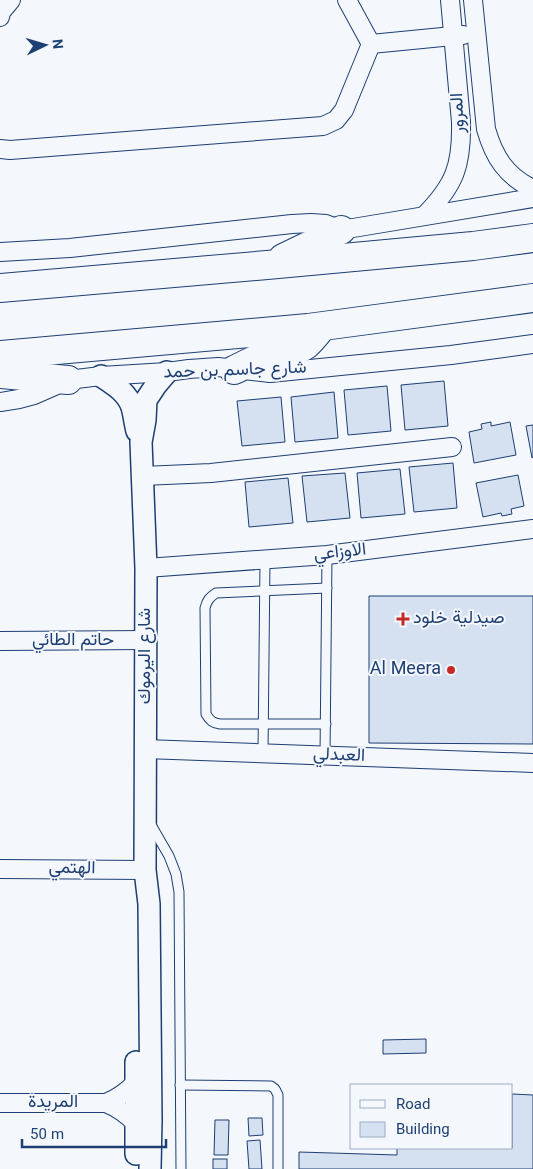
<svg xmlns="http://www.w3.org/2000/svg" width="533" height="1169" viewBox="0 0 533 1169" font-family="Georgia,Vazirmatn,serif">
	<style>
		.building { fill: #d5e0f0; stroke: #1d3f73 }
		.lines { fill: none; stroke-linecap: round; stroke-linejoin: round }
		.service-casing { stroke: #1d3f73; stroke-width: 11 }
		.minor-casing { stroke: #1d3f73; stroke-width: 20 }
		.tertiary-casing { stroke: #1d3f73; stroke-width: 24 }
		.primary-casing { stroke: #1d3f73; stroke-width: 30 }
		.service { stroke: #f4f7fb; stroke-width: 9 }
		.minor { stroke: #f4f7fb; stroke-width: 18 }
		.tertiary { stroke: #f4f7fb; stroke-width: 21 }
		.primary { stroke: #f4f7fb; stroke-width: 28 }
		.poi-dot { fill: #c62828; stroke: #f4f7fb; stroke-width: 2 }
		.labels { text-anchor: middle; dominant-baseline: central; stroke-width: 4; stroke-linejoin: round; paint-order: stroke }
		.street-label { font-size: 18px; fill: #1d3f73; stroke: #f4f7fb }
		.poi-label { font-size: 18px; fill: #1d3f73; stroke: #f4f7fb; text-anchor: start }
	</style>
	<rect width="100%" height="100%" fill="#f4f7fb"/>
	<g class="building">
		<path d="M444 381 448 426 405 430 401 385Z"/>
		<path d="M387 386 391 431 348 435 344 390Z"/>
		<path d="M334 392 338 438 295 442 291 397Z"/>
		<path d="M281 397 285 442 242 446 237 401Z"/>
		<path d="M491 422V426L510 422 516 455 474 463 469 432 482 429 481 424Z"/>
		<path d="M533 425V457L532 458 526 426Z"/>
		<path d="M453 463 457 508 414 512 409 467Z"/>
		<path d="M400 469 405 514 361 518 357 473Z"/>
		<path d="M345 473 350 518 307 522 302 476Z"/>
		<path d="M518 475 524 506 511 509 512 514 502 516 501 513 483 517 476 483Z"/>
		<path d="M288 478 293 523 249 527 245 482Z"/>
		<path d="M369 596H533V744L369 743Z"/>
		<path d="M426 1039V1053L383 1054V1040Z"/>
		<path d="M512 1094 533 1095V1169H299V1152L397 1155V1148H512Z"/>
		<path d="M248 1118H262L263 1135 249 1136Z"/>
		<path d="M215 1120H229L228 1155H214Z"/>
		<path d="M260 1140 262 1169H249L247 1141Z"/>
		<rect x="213" y="1159" width="14" height="10"/>
	</g>
	<g class="lines">
		<defs>
			<g id="service">
				<path d="M326 724H220C213 723 210 721 206 714L205 608C207 600 210 597 216 593L327 588"/>
				<path d="M263 753 265 560"/>
				<path d="M325 756 327 555"/>
				<path d="M150 823 169 856 176 874 179 892 181 1169"/>
				<path d="M180 1085 271 1086 275 1089 278 1095V1169"/>
			</g>
			<g id="minor">
				<path d="M473 0 486 129C494 157 506 176 533 189"/>
				<path d="M0 17 1 12 11 0"/>
				<path d="M371 44 463 35"/>
				<path d="M0 149 10 150 323 126 336 120 344 110 371 44 347 0"/>
				<path d="M424 216C455 185 462 165 461 122L450 0"/>
				<path d="M0 252 70 248 292 224 311 223 326 224 341 230 533 198"/>
				<path d="M0 402 19 399 34 395 68 380 101 376 167 372 189 369 218 367 270 373 451 355 533 344"/>
				<path d="M143 476 211 473 452 447"/>
				<path d="M146 568 327 555 533 529"/>
				<path d="M0 641 146 640"/>
				<path d="M145 749 533 763"/>
				<path d="M0 869 145 870"/>
				<path d="M0 1103H106C118 1108 127 1114 136 1124"/>
				<path d="M106 1103C118 1098 127 1092 136 1082"/>
			</g>
			<g id="tertiary">
				<path d="M101 376C113 384 127 392 132 407 134 414 135 423 137 431"/>
				<path d="M136 1154V1062"/>
				<path d="M150 1169 151 1120 149 904 145 870 146 568 141 442 145 420 146 400 156 385 167 372"/>
			</g>
			<g id="primary">
				<path d="M283 258 341 230"/>
				<path d="M0 288 267 265 473 246 533 238"/>
				<path d="M0 355 308 328 533 298"/>
				<path d="M234 370C245 365 256 358 267 355 279 352 296 352 306 345 312 340 317 333 322 327"/>
				<path d="M0 374 68 380"/>
			</g>
		</defs>
		<use href="#service" class="service-casing"/>
		<use href="#minor" class="minor-casing"/>
		<use href="#tertiary" class="tertiary-casing"/>
		<use href="#primary" class="primary-casing"/>
		<use href="#service" class="service"/>
		<use href="#minor" class="minor"/>
		<use href="#tertiary" class="tertiary"/>
		<use href="#primary" class="primary"/>
	</g>
	<g class="poi-dot">
		<path d="M400.5 611.5h5v5h5v5h-5v5h-5v-5h-5v-5h5z"/>
		<circle cx="451" cy="670" r="5"/>
	</g>
	<g class="labels">
		<g class="street-label">
			<text transform="translate(459 113) rotate(-93)">المرور</text>
			<text transform="translate(235 371) rotate(-2)">شارع جاسم بن حمد</text>
			<text transform="translate(340 553) rotate(-6)">الاوزاعي</text>
			<text x="73" y="641">حاتم الطائي</text>
			<text transform="translate(146 656) rotate(-90)">شارع اليرموك</text>
			<text transform="translate(339 756) rotate(2)">العبدلي</text>
			<text transform="translate(72 869) rotate(1)">الهتمي</text>
			<text x="53" y="1103">المريدة</text>
		</g>
		<g class="poi-label">
			<text x="413" y="619">صيدلية خلود</text>
			<text x="441" y="670" text-anchor="end">Al Meera</text>
		</g>
	</g>
	<rect x="350" y="1084" width="162" height="65" fill="#f4f7fb" stroke="#9eadc5"/>
	<rect x="360" y="1100" width="25" height="8" fill="#f4f7fb" stroke="#9eadc5"/>
	<text x="396" y="1109" font-size="15" fill="#1d3f73">Road</text>
	<rect x="360" y="1122" width="25" height="15" fill="#d5e0f0" stroke="#9eadc5"/>
	<text x="396" y="1134" font-size="15" fill="#1d3f73">Building</text>
	<g transform="translate(45 45) rotate(85)" stroke="#f4f7fb" stroke-width="4" paint-order="stroke">
	<path d="M0-4L9 19L0 12L-9 19Z" fill="#1d3f73"/>
	<text y="-8" font-size="14" font-weight="bold" text-anchor="middle" fill="#1d3f73">N</text>
	</g>
	<path d="M22 1139v8h144v-8" fill="none" stroke="#1d3f73" stroke-width="2.5"/>
	<text x="30" y="1139" font-size="15" fill="#1d3f73" stroke="#f4f7fb" stroke-width="4" paint-order="stroke">50 m</text>
</svg>
